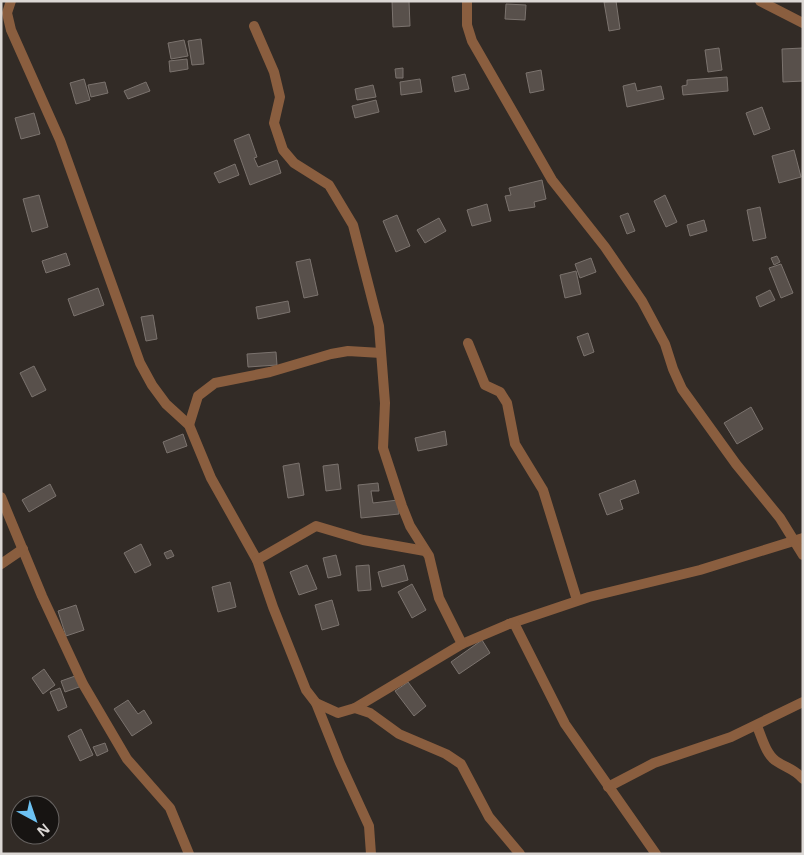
<svg xmlns="http://www.w3.org/2000/svg" width="804" height="855" viewBox="0 0 804 855" font-family="'Open Sans',sans-serif">
	<style>
		.building { fill: #58504b; stroke: #7b736e }
		.lines { fill: none; stroke-linecap: round; stroke-linejoin: round }
		.street { stroke: #8a5e3f; stroke-width: 10 }
	</style>
	<rect width="100%" height="100%" fill="#322b26"/>
	<g class="building">
		<path d="M392 1H409L410 26 393 27Z"/>
		<path d="M616 1 620 29 609 31 604 2Z"/>
		<path d="M506 4 526 5 525 20 505 19Z"/>
		<path d="M201 39 204 64 192 65 188 41Z"/>
		<path d="M184 40 188 56 171 59 168 43Z"/>
		<path d="M719 48 722 70 708 72 705 50Z"/>
		<path d="M803 48V81L783 82 782 49Z"/>
		<path d="M187 59 188 69 170 72 169 61Z"/>
		<path d="M403 68V78H396L395 69Z"/>
		<path d="M541 70 544 90 530 93 526 73Z"/>
		<path d="M465 74 469 89 455 92 452 77Z"/>
		<path d="M727 77 728 91 683 95 682 86 687 85V80Z"/>
		<path d="M84 79 90 100 76 104 70 83Z"/>
		<path d="M420 79 422 92 401 95 400 82Z"/>
		<path d="M105 82 108 93 91 97 88 85Z"/>
		<path d="M146 82 150 91 128 99 124 91Z"/>
		<path d="M635 83 637 91 661 86 664 99 627 107 623 86Z"/>
		<path d="M373 85 376 97 357 100 355 89Z"/>
		<path d="M376 100 379 112 355 118 352 106Z"/>
		<path d="M762 107 770 129 754 135 746 113Z"/>
		<path d="M34 113 40 134 21 139 15 118Z"/>
		<path d="M249 134 257 157 254 158 258 167 277 160 281 173 250 185 234 140Z"/>
		<path d="M794 150 801 177 779 183 772 156Z"/>
		<path d="M235 164 239 175 219 183 214 173Z"/>
		<path d="M542 180 546 199 534 202 535 207 509 211 505 196 511 195 509 188Z"/>
		<path d="M39 195 48 227 32 232 23 199Z"/>
		<path d="M665 195 677 222 666 227 654 201Z"/>
		<path d="M487 204 491 221 472 226 467 210Z"/>
		<path d="M760 207 766 238 753 241 747 210Z"/>
		<path d="M628 213 635 231 627 234 620 216Z"/>
		<path d="M397 215 410 246 396 252 383 221Z"/>
		<path d="M439 218 446 231 425 243 417 230Z"/>
		<path d="M704 220 707 231 690 236 687 225Z"/>
		<path d="M66 253 70 265 46 273 42 261Z"/>
		<path d="M777 256 780 262 774 265 771 258Z"/>
		<path d="M591 258 596 272 580 278 575 264Z"/>
		<path d="M310 259 318 295 304 298 296 262Z"/>
		<path d="M781 264 793 293 781 298 769 268Z"/>
		<path d="M576 271 581 294 565 298 560 275Z"/>
		<path d="M98 288 104 305 74 316 68 299Z"/>
		<path d="M770 290 775 300 760 307 756 297Z"/>
		<path d="M288 301 290 312 258 319 256 307Z"/>
		<path d="M153 315 157 339 146 341 141 317Z"/>
		<path d="M588 333 594 352 584 356 577 337Z"/>
		<path d="M276 352 277 365 248 367 247 354Z"/>
		<path d="M34 366 46 390 32 397 20 373Z"/>
		<path d="M751 407 763 429 737 444 724 423Z"/>
		<path d="M445 431 447 445 418 451 415 438Z"/>
		<path d="M183 434 187 446 167 453 163 442Z"/>
		<path d="M299 463 304 495 288 498 283 466Z"/>
		<path d="M338 464 341 489 326 491 323 466Z"/>
		<path d="M635 480 639 493 620 500 623 509 607 515 599 494Z"/>
		<path d="M378 483 379 491H371L373 503 398 500 399 514 361 518 358 485Z"/>
		<path d="M50 484 56 496 29 512 22 500Z"/>
		<path d="M141 544 151 565 135 573 124 553Z"/>
		<path d="M171 550 174 556 167 559 164 553Z"/>
		<path d="M336 555 341 575 328 578 323 558Z"/>
		<path d="M307 565 317 589 299 595 290 572Z"/>
		<path d="M369 565 371 590 358 591 356 566Z"/>
		<path d="M404 565 408 580 382 587 378 572Z"/>
		<path d="M230 582 236 607 218 612 212 587Z"/>
		<path d="M412 584 426 610 412 618 398 592Z"/>
		<path d="M332 600 339 625 322 630 315 605Z"/>
		<path d="M76 605 84 630 66 636 58 611Z"/>
		<path d="M482 640 490 653 459 674 451 662Z"/>
		<path d="M44 669 55 685 43 694 32 678Z"/>
		<path d="M78 675 82 686 65 692 61 681Z"/>
		<path d="M408 682 426 706 414 716 395 691Z"/>
		<path d="M60 688 67 707 58 711 50 692Z"/>
		<path d="M128 700 138 714 144 710 152 723 132 736 114 709Z"/>
		<path d="M81 729 93 755 80 761 68 736Z"/>
		<path d="M105 743 108 751 97 756 93 747Z"/>
	</g>
	<g class="lines">
		<g class="street">
			<path d="M11 1 7 13 11 30 60 140 140 363 152 385 166 404 189 425 211 478 257 560 273 607 306 690 316 703 338 713 355 708 462 644 509 624 589 597 700 570 803 538"/>
			<path d="M467 1V25L472 41 552 180 605 247 642 301 665 344 673 369 682 389 736 464 780 518 803 555"/>
			<path d="M760 1 803 23"/>
			<path d="M254 26 274 72 280 97 274 123 283 150 294 163 329 185 353 225 379 326 385 403 383 448 402 506 410 526 429 556 439 598 462 644"/>
			<path d="M468 343 485 385 500 392 507 403 515 444 543 490 577 600"/>
			<path d="M189 425 198 396 215 383 270 372 331 354 348 351 381 353"/>
			<path d="M1 497 42 596 83 684 127 759 170 808 189 854"/>
			<path d="M257 560 316 526 363 540 425 551"/>
			<path d="M1 564 23 549"/>
			<path d="M509 624 514 623 565 724 656 854"/>
			<path d="M316 703 340 763 369 826 371 854"/>
			<path d="M355 708 370 713 399 734 446 754 461 764 489 817 520 854"/>
			<path d="M757 726C762 738 766 754 776 761 786 768 795 769 803 779"/>
			<path d="M608 787 654 763 731 737 803 702"/>
		</g>
	</g>
	<rect width="804" height="855" fill="none" stroke="#dcd8d5" stroke-width="5"/>
	<g transform="translate(35 820) rotate(140)"><circle r="24" fill="#171412" stroke="#666260"/>
	<path d="M0-4L9 19L0 12L-9 19Z" fill="#6dc2f3"/>
	<text y="-8" font-size="14" font-weight="bold" text-anchor="middle" fill="#dcd8d5">N</text>
	</g>
</svg>
